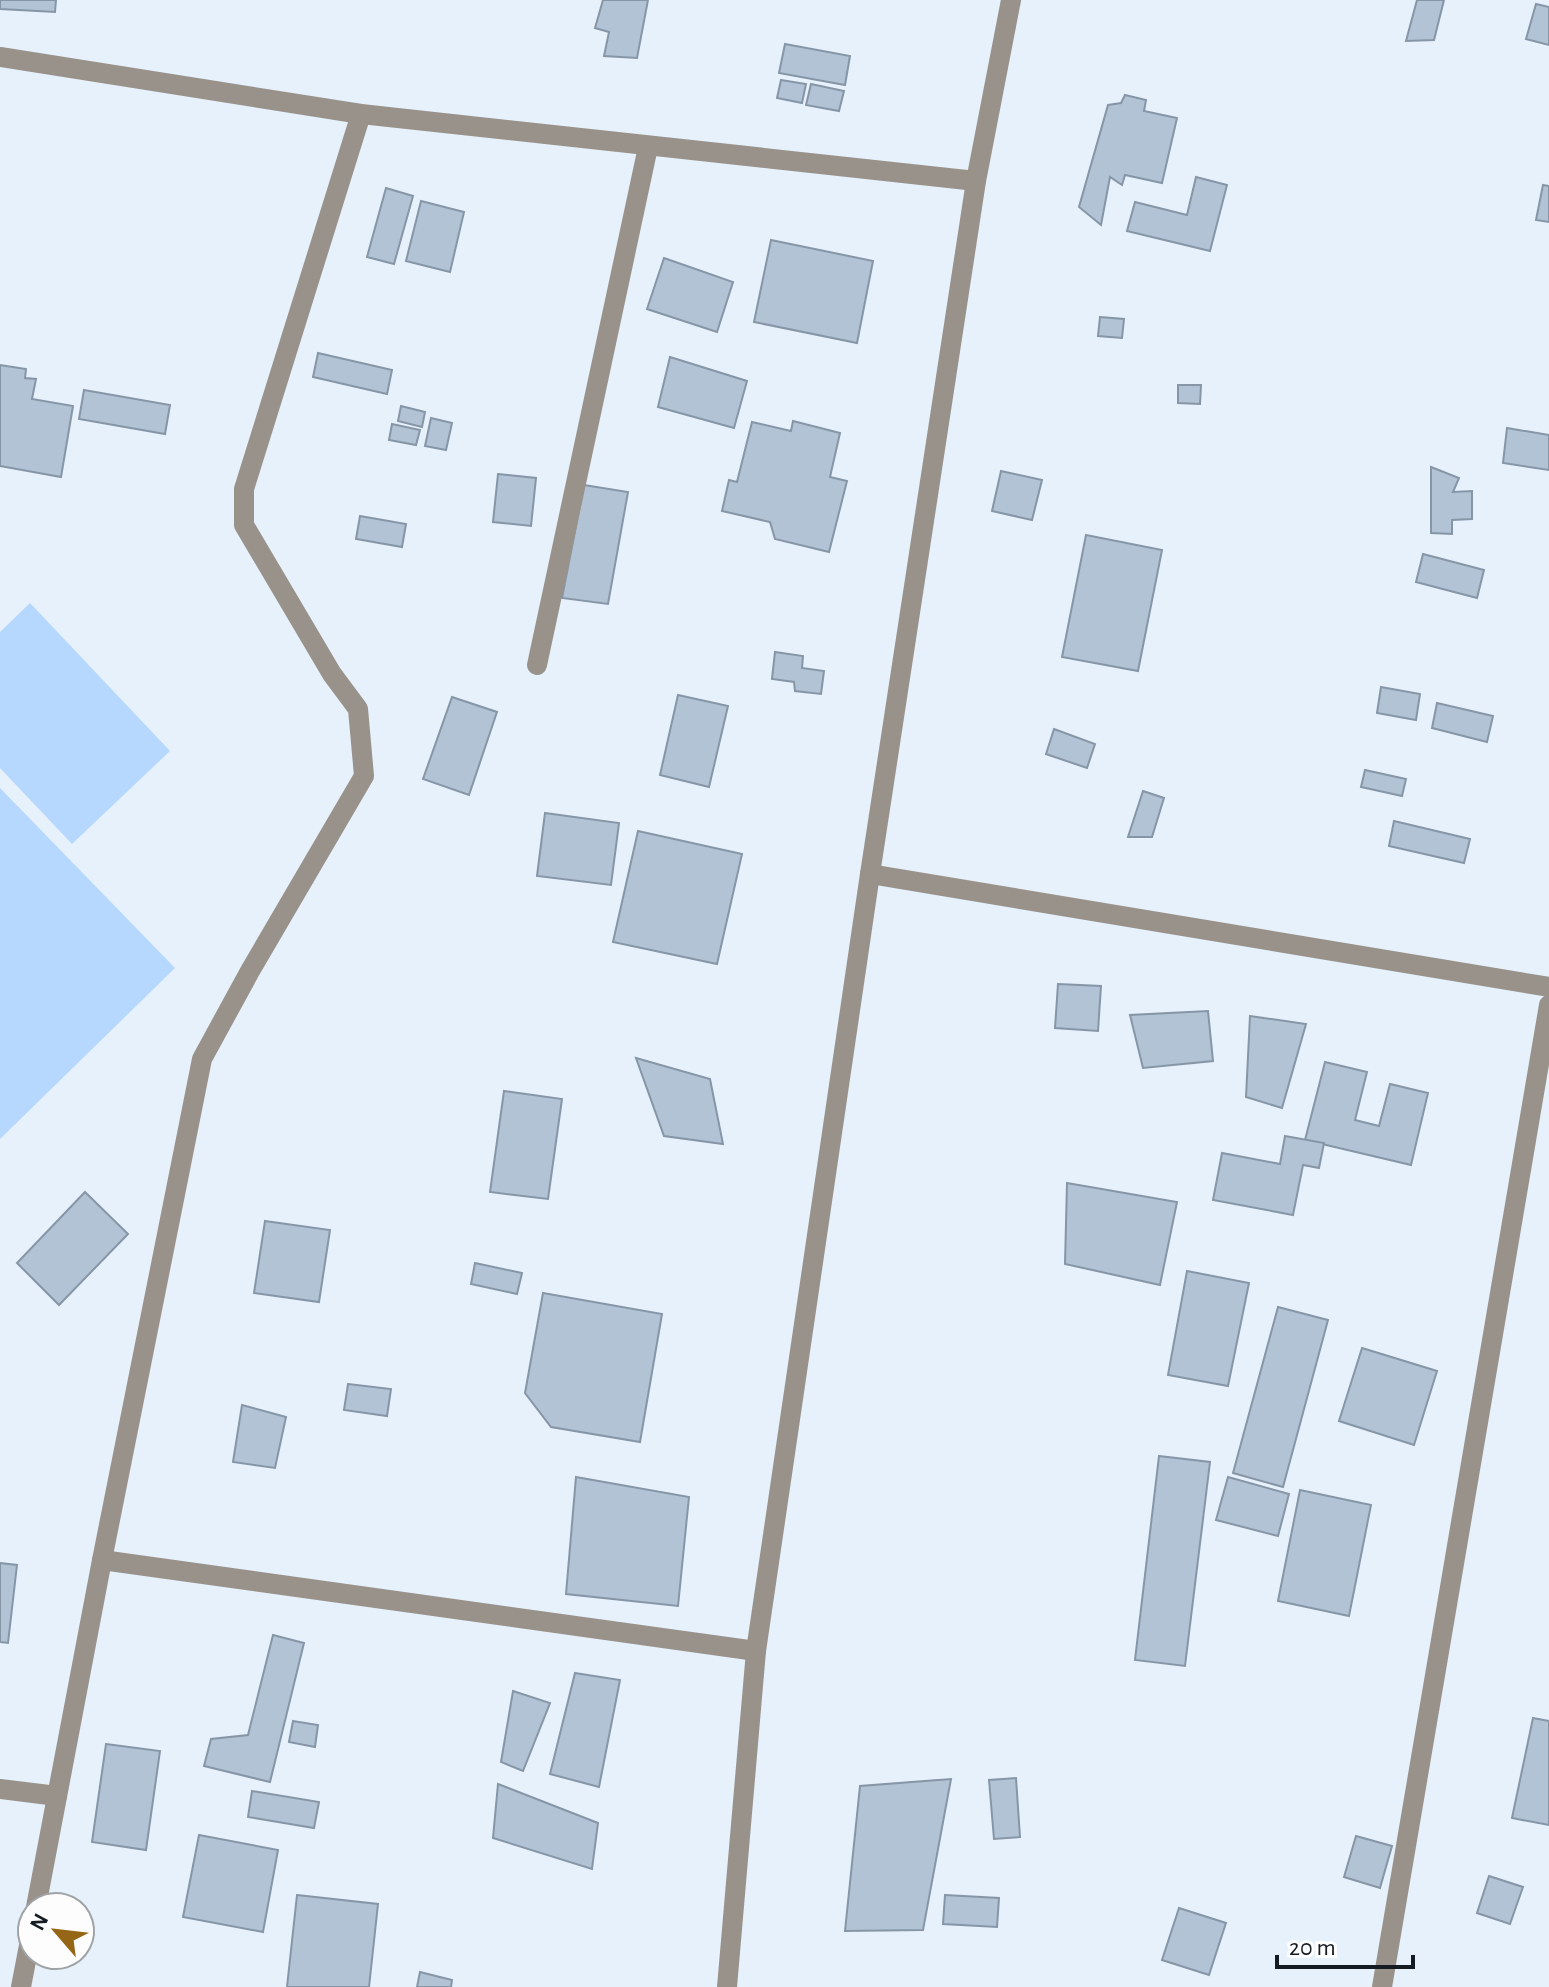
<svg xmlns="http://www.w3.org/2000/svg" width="1549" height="1987" viewBox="0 0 1549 1987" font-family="'Alegreya Sans',sans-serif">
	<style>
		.green { fill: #b6d8fe }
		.building { fill: #b2c3d5; stroke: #8696a7; stroke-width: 2 }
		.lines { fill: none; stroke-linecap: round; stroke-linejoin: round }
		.minor { stroke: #99928a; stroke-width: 20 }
	</style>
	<rect width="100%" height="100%" fill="#e6f1fc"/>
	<g class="green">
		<path d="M30 603 170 751 72 844 0 768V632Z"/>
		<path d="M0 788 175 968 0 1139Z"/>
	</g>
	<g class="building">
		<path d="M0 0H56L55 12 0 9Z"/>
		<path d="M603 0H648L637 58 604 56 609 32 595 28Z"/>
		<path d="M1417 0H1444L1434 40 1406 41Z"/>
		<path d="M1536 4 1549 7V45L1526 39Z"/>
		<path d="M785 44 850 56 845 85 779 73Z"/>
		<path d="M781 80 806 84 802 103 777 98Z"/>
		<path d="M811 84 844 91 839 111 806 105Z"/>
		<path d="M1125 95 1146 100 1144 111 1177 118 1162 183 1125 175 1122 185 1110 177 1101 225 1079 207 1108 105 1121 103Z"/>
		<path d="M1196 177 1227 185 1210 251 1127 231 1135 202 1187 215Z"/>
		<path d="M1543 185 1549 186V222L1536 220Z"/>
		<path d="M386 188 413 196 394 264 367 257Z"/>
		<path d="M421 201 464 212 450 272 406 261Z"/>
		<path d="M771 240 873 261 857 343 754 322Z"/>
		<path d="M664 258 733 282 717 332 647 309Z"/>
		<path d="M1100 317 1124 319 1122 338 1098 336Z"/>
		<path d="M318 353 392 370 387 394 313 377Z"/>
		<path d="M670 357 747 381 734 428 658 407Z"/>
		<path d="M0 365 26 369 25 378 36 379 32 399 73 406 61 477 0 466Z"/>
		<path d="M1178 385H1201L1200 404 1178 403Z"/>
		<path d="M84 390 170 405 165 434 79 419Z"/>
		<path d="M401 406 425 412 422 427 398 421Z"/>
		<path d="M431 418 452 423 446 450 425 446Z"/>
		<path d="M793 421 840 433 830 477 847 481 829 552 775 539 770 522 722 511 729 480 737 482 752 422 791 431Z"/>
		<path d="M392 424 420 430 416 445 389 440Z"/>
		<path d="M1507 428 1549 435V470L1503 463Z"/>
		<path d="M1431 467 1459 478 1453 492 1472 491V519L1452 520V534L1431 533Z"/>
		<path d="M1001 471 1042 480 1032 520 992 511Z"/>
		<path d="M498 474 536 478 531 526 493 522Z"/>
		<path d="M584 485 628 492 608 604 562 598Z"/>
		<path d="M360 516 406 524 402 547 356 539Z"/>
		<path d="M1086 535 1162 550 1138 671 1062 657Z"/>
		<path d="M1423 554 1484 570 1477 598 1416 582Z"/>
		<path d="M775 652 803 656 802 668 824 671 821 694 795 691 794 682 772 679Z"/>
		<path d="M1381 687 1420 694 1416 720 1377 713Z"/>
		<path d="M678 695 728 706 709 787 660 775Z"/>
		<path d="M452 697 497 712 469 795 423 779Z"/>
		<path d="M1437 703 1493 716 1487 742 1432 728Z"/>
		<path d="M1054 729 1095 744 1087 768 1046 754Z"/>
		<path d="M1365 770 1406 779 1402 796 1361 787Z"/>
		<path d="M1143 791 1164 798 1152 837H1128Z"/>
		<path d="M545 813 619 823 611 885 537 876Z"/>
		<path d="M1394 821 1470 839 1464 863 1389 846Z"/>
		<path d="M638 831 742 854 717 964 613 942Z"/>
		<path d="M1058 984 1101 986 1098 1031 1055 1028Z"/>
		<path d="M1208 1011 1213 1061 1143 1068 1130 1015Z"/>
		<path d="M1250 1016 1306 1024 1282 1108 1246 1097Z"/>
		<path d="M636 1058 710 1079 723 1144 664 1136Z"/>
		<path d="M1325 1062 1367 1072 1355 1120 1379 1126 1390 1084 1428 1093 1411 1165 1305 1140Z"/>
		<path d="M504 1091 562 1099 548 1199 490 1192Z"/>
		<path d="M1285 1136 1324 1143 1319 1168 1303 1165 1293 1215 1213 1200 1222 1153 1280 1164Z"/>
		<path d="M1067 1183 1177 1202 1160 1285 1065 1264Z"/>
		<path d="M85 1192 128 1234 59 1305 17 1263Z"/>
		<path d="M265 1221 330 1230 319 1302 254 1293Z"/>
		<path d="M475 1263 522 1273 517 1294 471 1284Z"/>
		<path d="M1187 1271 1249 1283 1228 1386 1168 1375Z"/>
		<path d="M543 1293 662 1314 640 1442 551 1427 525 1393Z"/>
		<path d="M1278 1307 1328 1320 1283 1487 1233 1473Z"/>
		<path d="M1362 1348 1437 1371 1414 1445 1339 1421Z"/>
		<path d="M348 1384 391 1389 387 1416 344 1410Z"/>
		<path d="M242 1405 286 1417 275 1468 233 1462Z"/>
		<path d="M1159 1456 1210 1462 1185 1666 1135 1660Z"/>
		<path d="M576 1477 689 1497 678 1606 566 1594Z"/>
		<path d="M1228 1477 1289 1494 1278 1536 1216 1520Z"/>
		<path d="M1300 1490 1371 1505 1349 1616 1278 1601Z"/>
		<path d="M0 1563 17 1565 8 1643 0 1642Z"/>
		<path d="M273 1635 304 1643 270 1782 204 1766 211 1739 248 1735Z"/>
		<path d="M575 1673 620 1680 599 1787 550 1774Z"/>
		<path d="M513 1691 550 1703 523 1771 501 1762Z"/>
		<path d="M1533 1718 1549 1721V1825L1512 1818Z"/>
		<path d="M293 1721 318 1725 315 1747 289 1742Z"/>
		<path d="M106 1744 160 1751 146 1850 92 1842Z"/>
		<path d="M1016 1778 1020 1837 994 1839 989 1780Z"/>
		<path d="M951 1779 923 1930 845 1931 860 1786Z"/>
		<path d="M498 1784 598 1823 592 1869 493 1838Z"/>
		<path d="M252 1791 319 1802 314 1828 248 1817Z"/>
		<path d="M199 1835 278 1850 263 1932 183 1917Z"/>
		<path d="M1356 1836 1392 1846 1380 1888 1344 1877Z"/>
		<path d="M1489 1876 1523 1887 1510 1924 1477 1913Z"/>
		<path d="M297 1895 378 1904 369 1987H287Z"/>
		<path d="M945 1895 999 1898 997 1927 943 1924Z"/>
		<path d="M1179 1908 1226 1923 1209 1975 1162 1960Z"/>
		<path d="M420 1972 452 1980 451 1987H417Z"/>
	</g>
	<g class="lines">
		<g class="minor">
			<path d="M0 57 361 114 976 181"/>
			<path d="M537 665 648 147"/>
			<path d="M870 874 1549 987"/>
			<path d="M102 1560 756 1651"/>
			<path d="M0 1789 57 1796"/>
			<path d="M36 1907 102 1560 202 1059 250 971 364 776 358 709 332 674 244 525V489L361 114"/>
			<path d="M21 1987 32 1930"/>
			<path d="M727 1987 756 1651 870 874 976 181 1011 0"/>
			<path d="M1382 1987 1549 1005"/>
		</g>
	</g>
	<g transform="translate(56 1931) rotate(298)"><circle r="38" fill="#fdfdfd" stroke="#a0a3a5" stroke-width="2"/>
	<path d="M0-6L14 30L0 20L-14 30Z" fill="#956615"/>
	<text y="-12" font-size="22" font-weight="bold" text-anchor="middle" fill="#151b22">N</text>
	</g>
	<path d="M1277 1955v12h136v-12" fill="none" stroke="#151b22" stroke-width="4"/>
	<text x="1289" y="1955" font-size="24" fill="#151b22" stroke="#fdfdfd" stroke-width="6" paint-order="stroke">20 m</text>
</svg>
